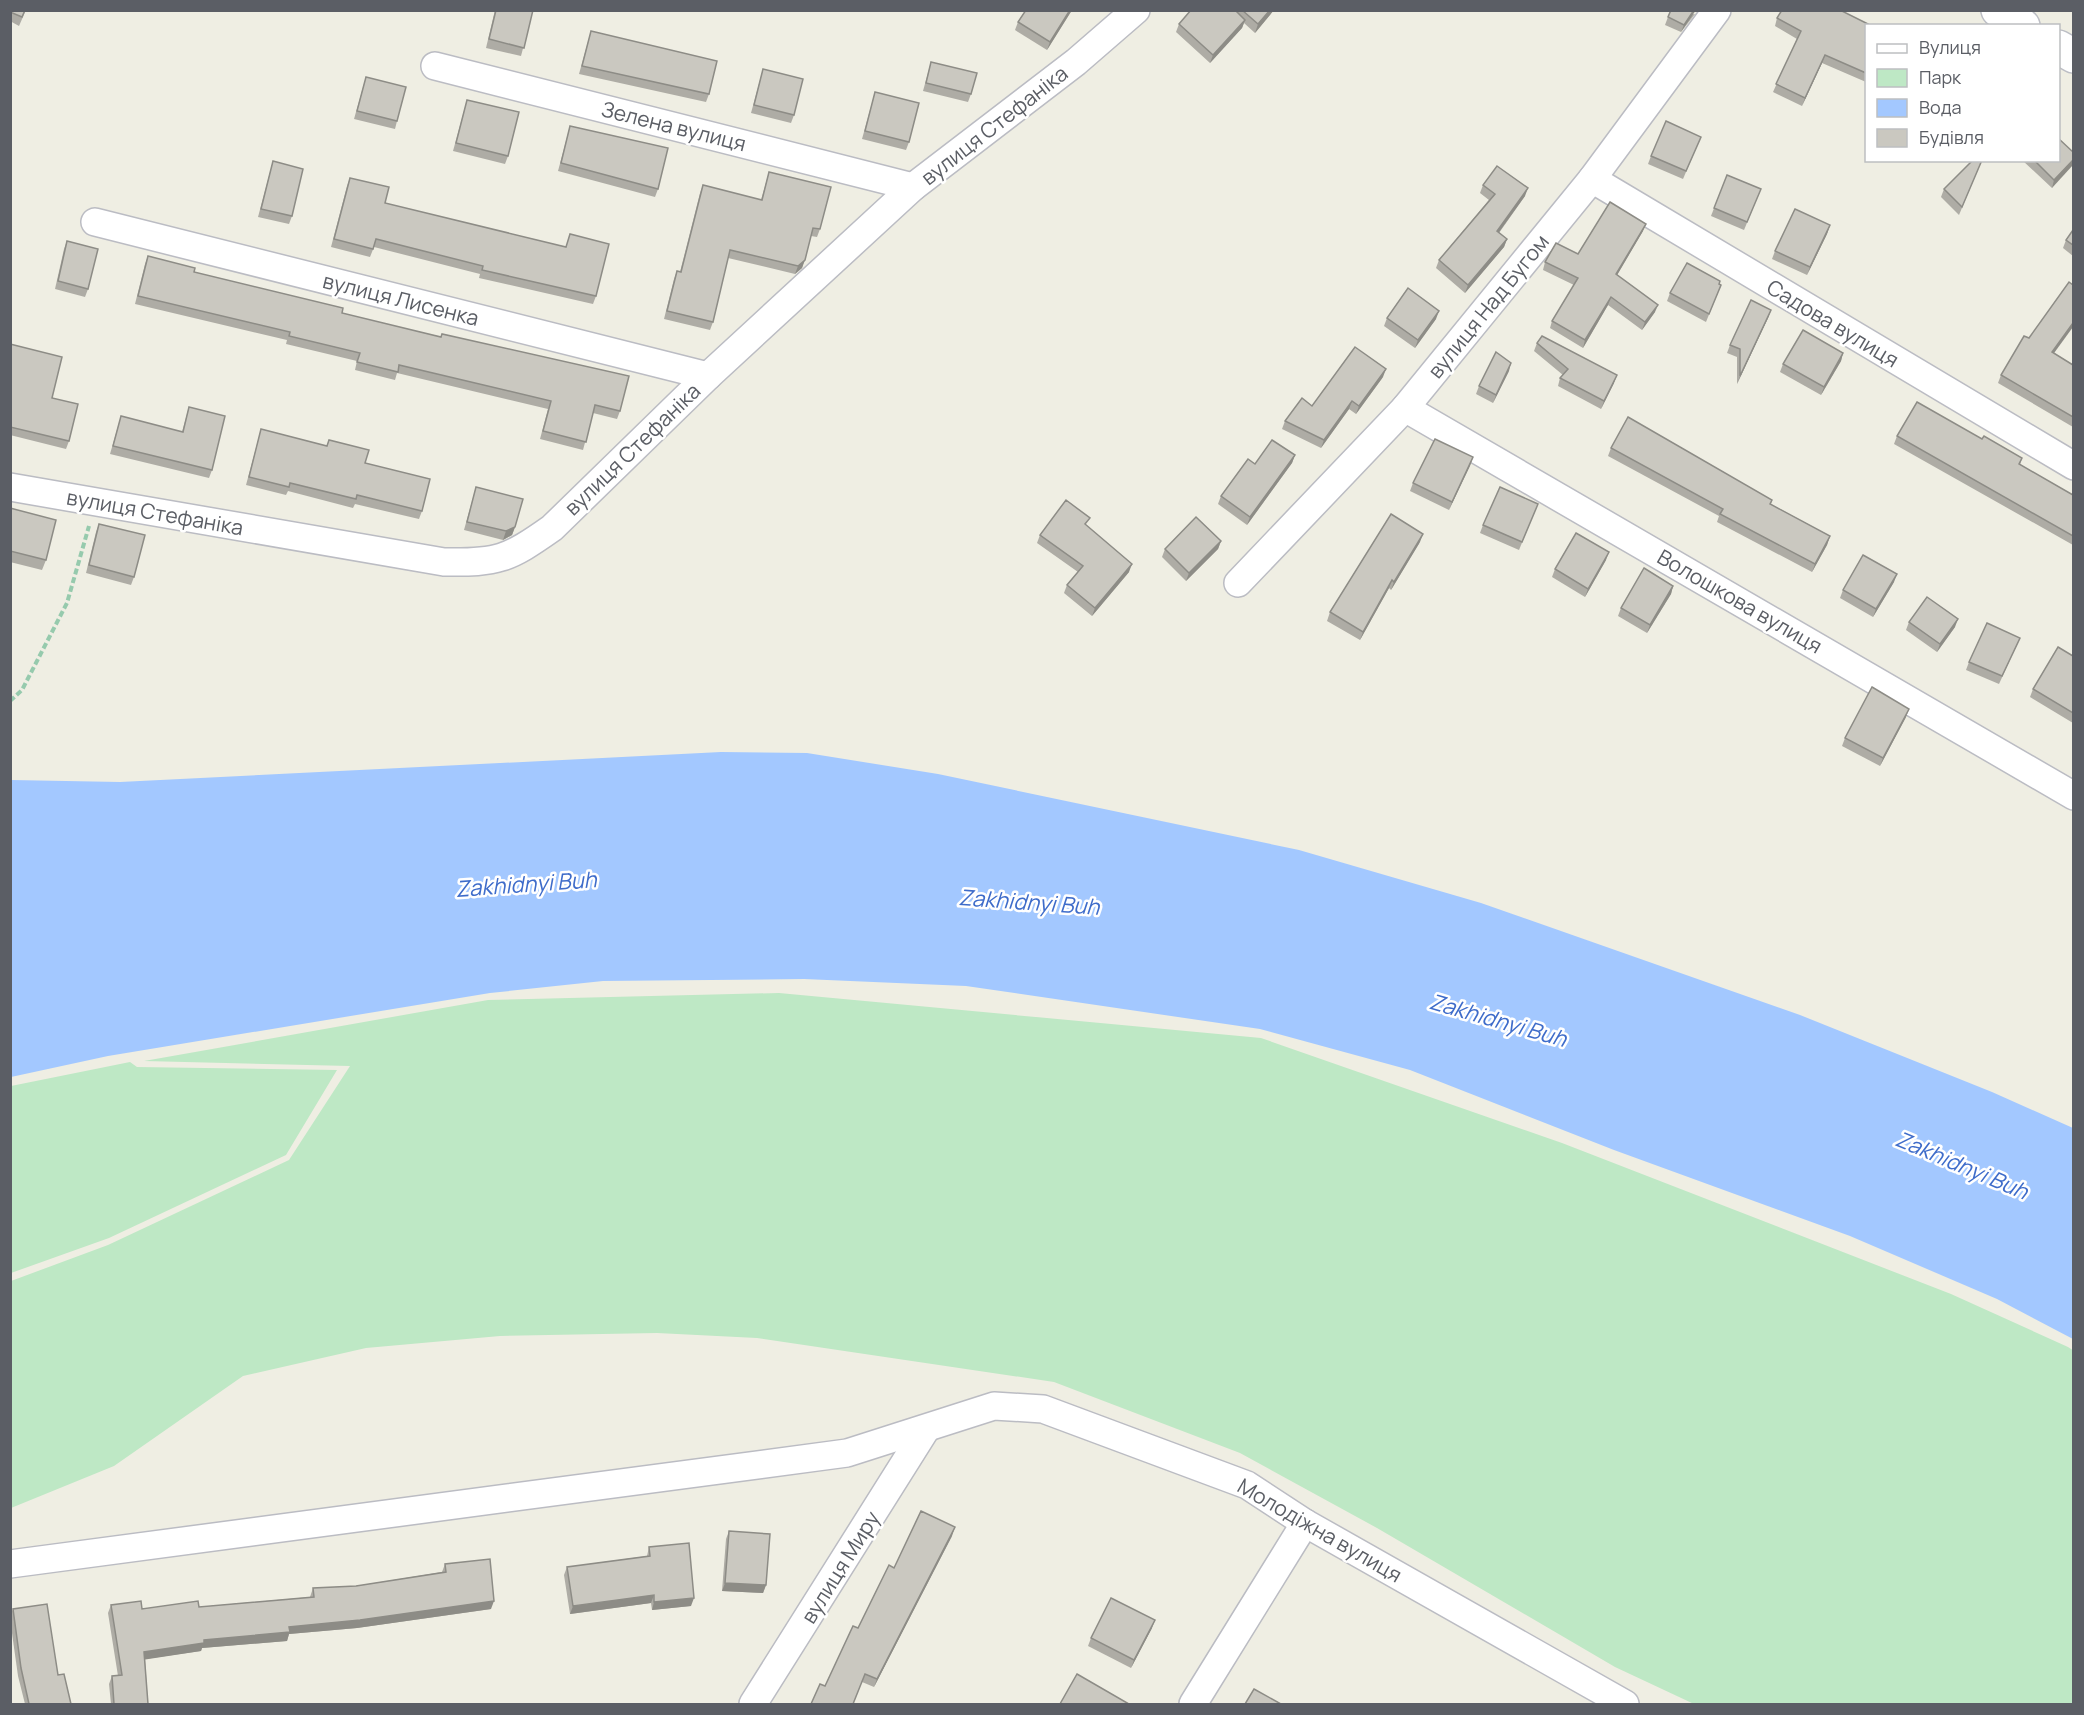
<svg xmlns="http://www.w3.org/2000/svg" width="2084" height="1715" viewBox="0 0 2084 1715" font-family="Manrope,sans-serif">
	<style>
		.green { fill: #bee8c5 }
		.water { fill: #a3c8ff }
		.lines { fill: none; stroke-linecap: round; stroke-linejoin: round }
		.street-casing { stroke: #bbbcc3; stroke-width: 30 }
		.secondary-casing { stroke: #bcbec5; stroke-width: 36 }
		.path { stroke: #96caad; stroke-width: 4; stroke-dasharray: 6 3; stroke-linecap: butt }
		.street { stroke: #fff; stroke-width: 27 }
		.secondary { stroke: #fff; stroke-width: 33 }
		.wall { fill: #aeaca5 }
		.shaded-wall { fill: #8d8c86 }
		.building { fill: #cac8c0; stroke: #8d8c86; stroke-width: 1.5 }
		.labels { text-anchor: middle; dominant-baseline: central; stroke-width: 5; stroke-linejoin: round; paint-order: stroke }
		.street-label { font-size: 21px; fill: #5b5e65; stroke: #fff }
		.water-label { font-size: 22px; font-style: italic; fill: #3e6cca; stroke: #fff }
	</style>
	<rect width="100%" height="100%" fill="#efeee3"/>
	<g class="green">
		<path d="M779 993 1261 1038 1562 1143 1951 1294 2068 1347 2074 1351 2073 1704H1694L1615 1667 1377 1528 1240 1453 1054 1382 757 1338 657 1333 500 1336 366 1348 243 1376 114 1466 11 1508V1281L108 1245 289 1160 350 1066 144 1061 488 1000Z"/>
		<path d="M130 1062 137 1067 337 1070 286 1155 109 1238 11 1273V1086Z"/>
	</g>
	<path class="water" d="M721 752 807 753 938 774 1299 850 1481 903 1800 1015 1992 1092 2073 1128V1339L1997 1299 1850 1236 1614 1150 1410 1070 1260 1029 966 986 804 979 603 981 490 993 108 1056 11 1077V780L120 782Z"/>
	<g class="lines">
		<defs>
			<g id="street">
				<path d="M435 66 913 187"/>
				<path d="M1592 179 2074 466"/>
				<path d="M95 222 708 376"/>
				<path d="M1405 408 2074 796"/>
				<path d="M10 487 444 562C498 563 508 559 552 528L708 376 913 187 1076 62 1136 10"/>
				<path d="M1238 583 1405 408 1592 179 1717 10"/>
				<path d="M10 1564 847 1453 994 1406 1043 1409 1247 1485 1305 1523 1625 1704"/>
				<path d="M753 1704 926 1429"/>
				<path d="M1193 1704 1305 1523"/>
			</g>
			<g id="secondary">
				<path d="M1998 10 2023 26"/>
				<path d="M2058 47 2074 56"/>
			</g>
		</defs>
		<use href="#street" class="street-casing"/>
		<use href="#secondary" class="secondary-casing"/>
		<path class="path" d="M10 701 22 690 67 603 89 526"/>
		<use href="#street" class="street"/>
		<use href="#secondary" class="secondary"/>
	</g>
	<g class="wall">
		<path d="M10 10H26L19 26 10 21Z"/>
		<path d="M495 10H533L521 56 486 48Z"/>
		<path d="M1026 10H1072L1047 50 1015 30 1018 22Z"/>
		<path d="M1191 10H1274L1255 33 1244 23 1242 28 1210 63 1176 32 1179 24Z"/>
		<path d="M1695 14 1681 32 1665 25 1668 17Z"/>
		<path d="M1777 18 1866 26V82L1822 63 1802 106 1773 92 1797 39 1775 26Z"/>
		<path d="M591 31 709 94 706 102 579 74Z"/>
		<path d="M931 62 971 94 968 102 923 91Z"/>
		<path d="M763 69 794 115 791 123 751 113Z"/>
		<path d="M366 77 397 121 395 129 354 119Z"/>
		<path d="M875 92 909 142 906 150 862 139Z"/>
		<path d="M467 100 508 156 505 164 453 151Z"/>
		<path d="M570 126 658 189 655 197 558 171Z"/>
		<path d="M1701 137 1683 179 1648 164 1651 156Z"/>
		<path d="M2073 152 2052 188 2022 160H2058Z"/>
		<path d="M1982 160 1959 215 1941 197 1944 189Z"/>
		<path d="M273 161 292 216 289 224 258 217Z"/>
		<path d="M769 172 820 229 817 237 811 236 802 268 795 274 728 258 713 322 710 330 664 319 674 279 677 271 680 272 700 193 703 185 761 200Z"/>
		<path d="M1727 175 1761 189 1744 230 1711 216Z"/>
		<path d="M350 178 385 203 566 247 570 234 596 296 593 304 479 278 480 274 374 247 370 257 331 247 347 186Z"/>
		<path d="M1483 185 1525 196 1499 233 1507 239 1504 247 1465 293 1436 268 1439 260 1489 200 1480 193Z"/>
		<path d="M1830 225 1827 234 1807 275 1772 259 1775 251Z"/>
		<path d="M2073 230V256L2063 248 2066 240Z"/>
		<path d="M1643 231 1617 275 1655 312 1642 330 1608 305 1583 348 1550 328 1552 321 1574 285 1543 270 1545 262 1578 254Z"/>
		<path d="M67 241 88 289 85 297 55 289 64 249Z"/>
		<path d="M148 256 194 272 342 313 620 411 617 419 593 413 583 450 540 439 548 409 397 373 395 380 355 370 357 361 286 344 287 340 135 304 145 264Z"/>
		<path d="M1719 284 1721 285 1706 322 1667 301 1670 293Z"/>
		<path d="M1771 310 1768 318 1737 384V357L1727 353 1730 345Z"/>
		<path d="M1387 318 1436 319 1415 348 1384 326Z"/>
		<path d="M1537 343 1614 383 1601 409 1558 386 1560 378 1563 375 1534 351Z"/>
		<path d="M10 344 52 398 69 441 66 449 10 435Z"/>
		<path d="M1843 353 1841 361 1821 395 1780 372 1783 364Z"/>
		<path d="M2054 353 2073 365V427L1998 383 2001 375Z"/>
		<path d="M1509 371 1493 403 1476 394 1479 386Z"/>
		<path d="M1383 377 1356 414 1349 409 1321 448 1282 429 1285 421 1312 406Z"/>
		<path d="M189 407 212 470 209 478 110 454 121 416 182 432Z"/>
		<path d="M261 429 327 446 329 440 365 463 422 511 419 519 355 504 353 508 288 491 286 495 246 485Z"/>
		<path d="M1897 436 1982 439 2022 458 2020 465 2073 495V545L1894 444Z"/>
		<path d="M1611 448 1772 500 1771 504 1830 536 1827 545 1812 572 1717 522 1719 516 1608 456Z"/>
		<path d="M1295 455 1292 463 1247 525 1218 504 1221 496 1255 464Z"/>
		<path d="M1473 457 1449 510 1410 491 1413 483Z"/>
		<path d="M476 487 515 527 512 535 503 540 464 530Z"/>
		<path d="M1538 504 1519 550 1480 533 1483 525Z"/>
		<path d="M10 508 46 560 42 570 10 562Z"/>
		<path d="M99 524 134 577 131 585 86 573 96 532Z"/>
		<path d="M1087 526 1129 572 1092 616 1064 593 1067 585 1078 572 1037 543 1040 535Z"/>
		<path d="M1221 541 1218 549 1186 581 1162 557 1165 549Z"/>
		<path d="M1420 542 1391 590 1389 588 1360 640 1327 621 1330 612Z"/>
		<path d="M1606 560 1585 597 1552 577 1555 569Z"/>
		<path d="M1894 582 1873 617 1840 598 1843 590Z"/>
		<path d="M1673 586 1671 594 1647 633 1618 616 1621 608Z"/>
		<path d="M1909 622 1955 627 1937 652 1906 630Z"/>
		<path d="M2020 638 1999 684 1966 670 1969 662Z"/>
		<path d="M2073 656V723L2030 697 2033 689Z"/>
		<path d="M1906 717 1880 766 1842 746 1845 738Z"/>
		<path d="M729 1531 766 1585 763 1593 722 1591 726 1539Z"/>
		<path d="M952 1536 874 1687 862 1682 825 1686 858 1628 894 1568Z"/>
		<path d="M649 1547 691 1606 652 1610 651 1603 570 1614 564 1575 567 1567 647 1556Z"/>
		<path d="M445 1564 491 1609 357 1628 289 1634 287 1641 202 1648 201 1651 145 1659 148 1704H111L109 1684 112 1676H118L108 1613 111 1605 142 1609 199 1607 310 1597 313 1588 356 1586 442 1572Z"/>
		<path d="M13 1609 58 1675 71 1704H25L18 1676 10 1619V1616Z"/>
		<path d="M1152 1628 1131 1668 1088 1646 1091 1638Z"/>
	</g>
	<g class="shaded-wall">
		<path d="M1070 10H1072L1047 50 1050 42Z"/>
		<path d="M1270 10H1274L1255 33 1258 24Z"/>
		<path d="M1694 10H1696L1681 32 1684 25Z"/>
		<path d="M1245 20 1242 28 1210 63 1213 55Z"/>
		<path d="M1825 55 1822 63 1802 106 1805 98Z"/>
		<path d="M2073 160V165L2052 188 2054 180Z"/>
		<path d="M1528 188 1525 196 1494 239 1497 231Z"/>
		<path d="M1646 224 1643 231 1613 282 1616 274Z"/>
		<path d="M1830 225 1827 234 1807 275 1810 267Z"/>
		<path d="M1507 239 1504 247 1465 293 1468 285Z"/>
		<path d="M805 260 802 268 795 274 798 266Z"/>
		<path d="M1611 297 1608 305 1583 348 1585 340Z"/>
		<path d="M1658 305 1655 312 1642 330 1645 322Z"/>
		<path d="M1771 310 1768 318 1737 384 1740 376Z"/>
		<path d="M1439 311 1436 319 1415 348 1418 340Z"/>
		<path d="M2073 323V327L2049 360 2052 352Z"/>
		<path d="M1843 353 1841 361 1821 395 1824 387Z"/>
		<path d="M1511 363 1509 371 1493 403 1496 395Z"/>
		<path d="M1386 369 1383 377 1356 414 1359 406Z"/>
		<path d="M1617 375 1614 383 1601 409 1604 401Z"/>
		<path d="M1352 401 1349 409 1321 448 1324 440Z"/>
		<path d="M1295 455 1292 463 1247 525 1250 517Z"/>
		<path d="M1473 457 1470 466 1449 510 1452 502Z"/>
		<path d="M515 527 512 535 503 540 506 531Z"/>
		<path d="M1423 534 1420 542 1391 590 1394 582Z"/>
		<path d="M1830 536 1827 545 1812 572 1815 564Z"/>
		<path d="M1221 541 1218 549 1186 581 1189 573Z"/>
		<path d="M1609 552 1606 560 1585 597 1588 589Z"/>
		<path d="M1132 564 1129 572 1092 616 1095 608Z"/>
		<path d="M1897 574 1894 582 1873 617 1876 609Z"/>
		<path d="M1392 580 1389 588 1360 640 1363 632Z"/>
		<path d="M1673 586 1671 594 1647 633 1650 625Z"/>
		<path d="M1958 619 1955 627 1937 652 1940 644Z"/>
		<path d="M1909 709 1906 717 1880 766 1883 758Z"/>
		<path d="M955 1527 952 1536 874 1687 877 1679Z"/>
		<path d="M725 1583 766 1585 763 1593 722 1591Z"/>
		<path d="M654 1595 651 1603 570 1614 573 1606Z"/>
		<path d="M694 1598 691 1606 652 1610 654 1602Z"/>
		<path d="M494 1601 491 1609 357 1628 289 1634 287 1641 202 1648 201 1651 142 1660 144 1652 204 1640 289 1627Z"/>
		<path d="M1155 1620 1152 1628 1131 1668 1134 1660Z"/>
	</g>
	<g class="building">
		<path d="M10 10H25L22 17 10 12Z"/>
		<path d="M496 10H533L524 48 489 39Z"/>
		<path d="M1026 10H1070L1050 42 1018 22Z"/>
		<path d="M1191 10H1235L1245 20 1213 55 1179 24Z"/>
		<path d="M1242 10H1270L1258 24Z"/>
		<path d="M1671 10H1694L1684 25 1668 17Z"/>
		<path d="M1782 10H1840L1872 26H1866V73L1825 55 1805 98 1776 84 1801 31 1777 18Z"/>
		<path d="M591 31 717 61 709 94 582 66Z"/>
		<path d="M931 62 977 73 971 94 926 83Z"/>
		<path d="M763 69 803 79 794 115 754 105Z"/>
		<path d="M366 77 406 87 397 121 357 111Z"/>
		<path d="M875 92 919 103 909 142 865 131Z"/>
		<path d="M467 100 519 112 508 156 456 143Z"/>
		<path d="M1666 121 1701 137 1686 171 1651 156Z"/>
		<path d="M570 126 668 148 658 189 561 163Z"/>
		<path d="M2058 138 2073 152V160L2054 180 2034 160H2058Z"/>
		<path d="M1973 160H1982L1962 207 1944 189Z"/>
		<path d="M273 161 303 169 292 216 261 209Z"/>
		<path d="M1497 166 1528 188 1497 231 1507 239 1468 285 1439 260 1495 194 1483 185Z"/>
		<path d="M769 172 831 187 820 229 813 228 805 260 798 266 730 250 713 322 667 311 677 271 681 272 703 185 762 200Z"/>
		<path d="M1727 175 1761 189 1747 222 1714 208Z"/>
		<path d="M350 178 389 187 385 203 566 247 570 234 609 244 596 296 482 270 483 266 376 239 373 249 334 239Z"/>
		<path d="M1610 202 1646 224 1616 274 1658 305 1645 322 1611 297 1585 340 1552 321 1578 278 1545 262 1556 243 1578 254Z"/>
		<path d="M1795 209 1830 225 1810 267 1775 251Z"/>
		<path d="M2073 230V245L2066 240Z"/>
		<path d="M67 241 98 249 88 289 58 281Z"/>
		<path d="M148 256 195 268 194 272 343 308 342 313 441 337 442 334 629 376 620 411 595 405 586 442 543 431 551 401 399 365 398 372 357 362 360 353 289 336 290 332 138 296Z"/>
		<path d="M1687 263 1720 281 1719 284 1721 285 1709 314 1670 293Z"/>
		<path d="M2069 282 2073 285V323L2052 352 2073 365V417L2001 375 2024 336 2029 338Z"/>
		<path d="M1408 288 1439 311 1418 340 1387 318Z"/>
		<path d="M1751 300 1771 310 1740 376V349L1730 345Z"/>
		<path d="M1803 330 1843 353 1824 387 1783 364Z"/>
		<path d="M1542 336 1617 375 1604 401 1560 378 1568 369 1537 343Z"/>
		<path d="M10 344 62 357 52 398 78 404 69 441 10 427Z"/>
		<path d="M1355 347 1386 369 1359 406 1352 401 1324 440 1285 421 1302 398 1312 406Z"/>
		<path d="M1496 352 1511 363 1496 395 1479 386Z"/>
		<path d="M1917 402 1982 439 1984 436 2022 458 2019 464 2073 495V536L1897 436Z"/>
		<path d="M189 407 225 416 212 470 113 446 121 416 183 432Z"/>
		<path d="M1628 417 1772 500 1770 504 1830 536 1815 564 1720 514 1723 509 1611 448Z"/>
		<path d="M261 429 327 446 329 440 369 450 365 463 430 479 422 511 357 495 356 499 290 483 289 487 249 477Z"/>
		<path d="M1435 439 1473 457 1452 502 1413 483Z"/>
		<path d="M1272 440 1295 455 1250 517 1221 496 1248 459 1255 464Z"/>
		<path d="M476 487 523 499 515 527 506 531 467 522Z"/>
		<path d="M1500 487 1538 504 1522 542 1483 525Z"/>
		<path d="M1066 500 1090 518 1085 524 1132 564 1095 608 1067 585 1083 566 1040 535Z"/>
		<path d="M10 508 56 520 46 560 10 551Z"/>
		<path d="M1391 514 1423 534 1394 582 1392 580 1363 632 1330 612Z"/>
		<path d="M1196 517 1221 541 1189 573 1165 549Z"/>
		<path d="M99 524 145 535 134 577 89 565Z"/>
		<path d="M1576 533 1609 552 1588 589 1555 569Z"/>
		<path d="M1863 555 1897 574 1876 609 1843 590Z"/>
		<path d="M1644 568 1673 586 1650 625 1621 608Z"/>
		<path d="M1927 597 1958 619 1940 644 1909 622Z"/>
		<path d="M1987 623 2020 638 2002 676 1969 662Z"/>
		<path d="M2058 647 2073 656V713L2033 689Z"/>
		<path d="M1872 687 1909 709 1883 758 1845 738Z"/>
		<path d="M921 1511 955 1527 877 1679 865 1674 853 1704H811L820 1684 825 1686 853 1626 858 1628 889 1565 894 1568Z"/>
		<path d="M729 1531 770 1534 766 1585 725 1583Z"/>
		<path d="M689 1543 694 1598 654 1602V1595L573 1606 567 1567 650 1556 649 1547Z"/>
		<path d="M490 1559 494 1601 360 1620 289 1627 290 1632 204 1640V1643L144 1652 148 1704H114L112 1676 122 1675 111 1605 141 1601 142 1609 198 1601 199 1607 314 1597 313 1588 356 1586 446 1572 445 1564Z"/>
		<path d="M1111 1598 1155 1620 1134 1660 1091 1638Z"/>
		<path d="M47 1604 58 1675 64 1674 71 1704H29L21 1668 13 1609Z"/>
		<path d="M1077 1674 1129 1704H1060Z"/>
		<path d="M1254 1689 1281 1704H1245Z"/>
	</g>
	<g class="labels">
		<g class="street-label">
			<text transform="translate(994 125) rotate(-38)">вулиця Стефаніка</text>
			<text transform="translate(674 126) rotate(14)">Зелена вулиця</text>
			<text transform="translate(401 299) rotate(14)">вулиця Лисенка</text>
			<text transform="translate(1488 306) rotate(-51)">вулиця Над Бугом</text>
			<text transform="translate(1833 323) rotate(31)">Садова вулиця</text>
			<text transform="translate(632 449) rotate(-44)">вулиця Стефаніка</text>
			<text transform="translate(155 512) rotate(10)">вулиця Стефаніка</text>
			<text transform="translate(1740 601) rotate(30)">Волошкова вулиця</text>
			<text transform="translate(1320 1530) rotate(30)">Молодіжна вулиця</text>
			<text transform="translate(840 1567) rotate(-58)">вулиця Миру</text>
		</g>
		<g class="water-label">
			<text transform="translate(526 884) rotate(-4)">Zakhidnyi Buh</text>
			<text transform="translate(1029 902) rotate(4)">Zakhidnyi Buh</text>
			<text transform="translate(1498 1020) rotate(16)">Zakhidnyi Buh</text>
			<text transform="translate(1962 1165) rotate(23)">Zakhidnyi Buh</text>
		</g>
	</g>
	<rect width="2084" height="1715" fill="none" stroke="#5b5e65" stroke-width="24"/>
	<rect x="1865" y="24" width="195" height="138" fill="#ffffff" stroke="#bdbfc1" stroke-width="1.5"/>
	<rect x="1877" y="44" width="30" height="9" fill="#ffffff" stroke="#bdbfc1" stroke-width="1.5"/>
	<text x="1919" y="54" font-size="18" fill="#5b5e65">Вулиця</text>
	<rect x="1877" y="69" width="30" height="18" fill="#bee8c5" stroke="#bdbfc1" stroke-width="1.5"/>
	<text x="1919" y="84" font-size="18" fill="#5b5e65">Парк</text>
	<rect x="1877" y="99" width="30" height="18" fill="#a3c8ff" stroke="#bdbfc1" stroke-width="1.5"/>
	<text x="1919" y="114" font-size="18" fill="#5b5e65">Вода</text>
	<rect x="1877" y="129" width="30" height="18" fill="#cac8c0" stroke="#bdbfc1" stroke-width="1.5"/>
	<text x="1919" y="144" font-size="18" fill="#5b5e65">Будівля</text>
</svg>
